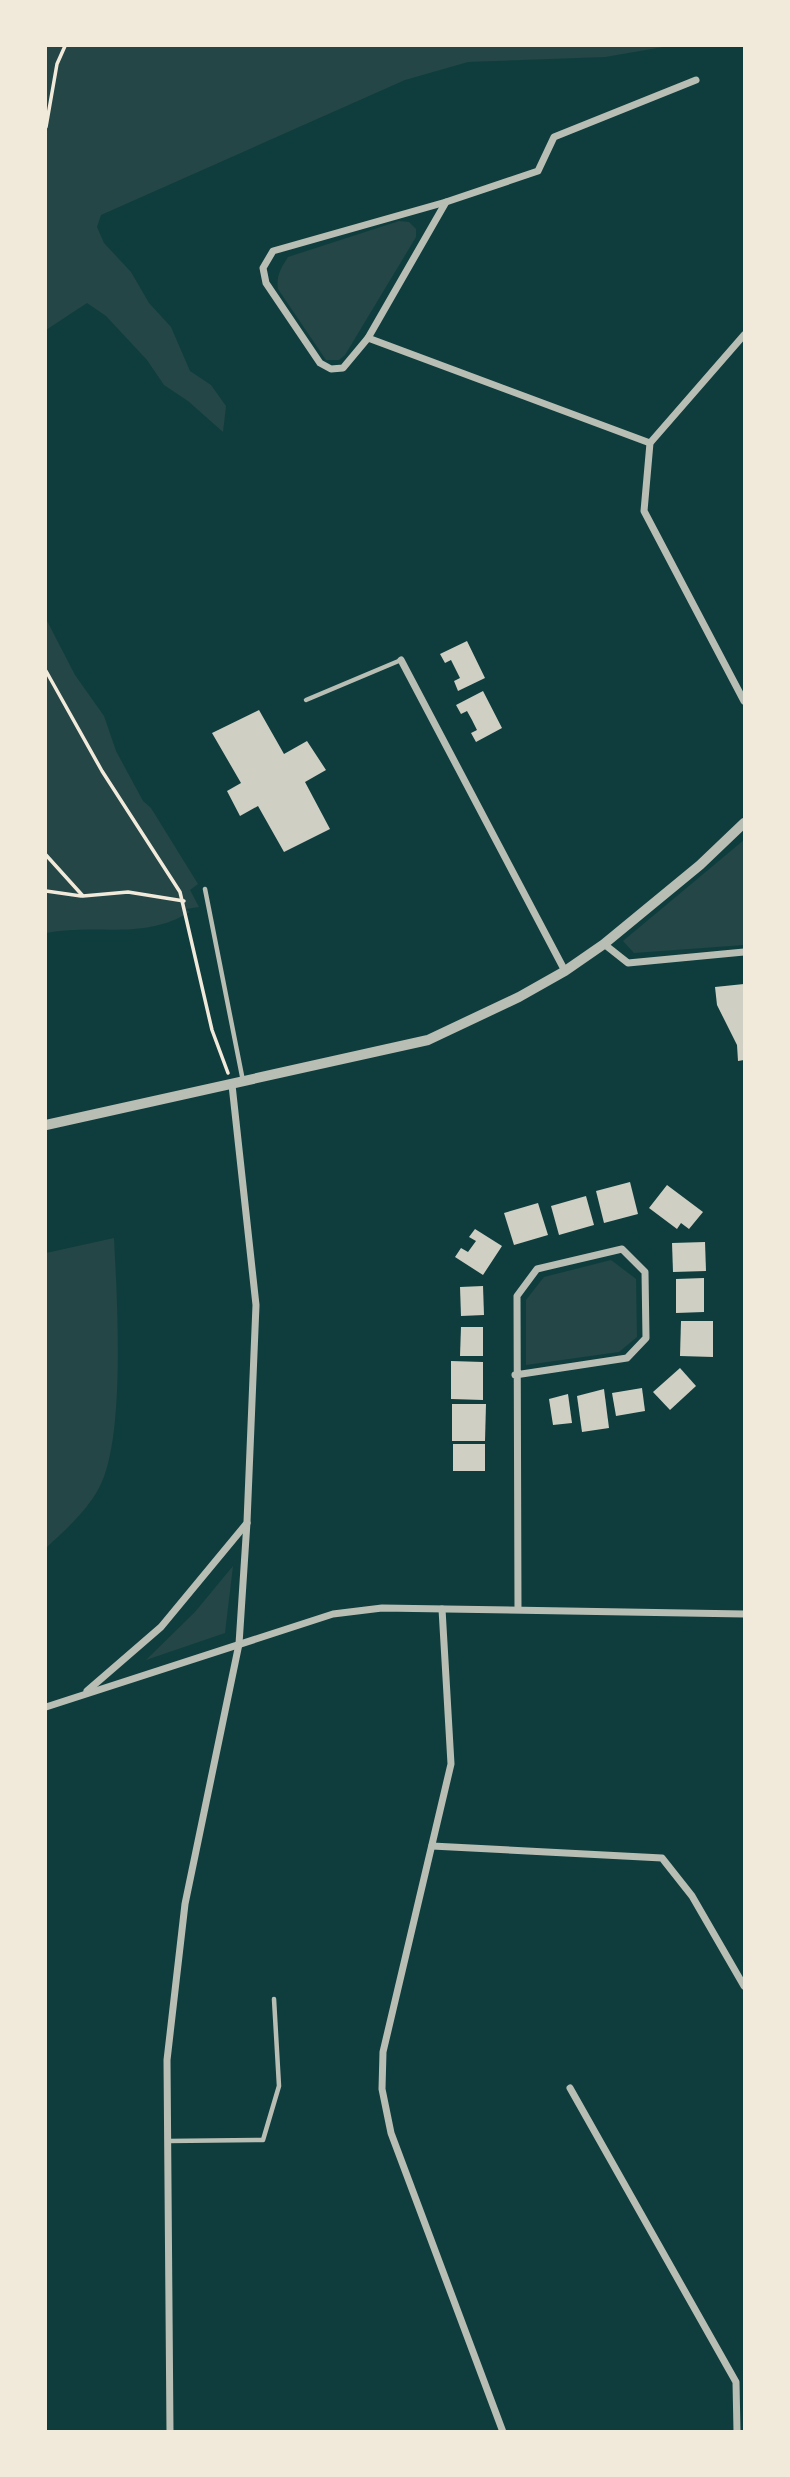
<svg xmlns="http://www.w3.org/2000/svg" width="790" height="2477" viewBox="0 0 790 2477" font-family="'Alegreya Sans',sans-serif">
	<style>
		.green { fill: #244646 }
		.building { fill: #cfcfc3 }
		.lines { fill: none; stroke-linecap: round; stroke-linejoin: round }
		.path { stroke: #f1e9da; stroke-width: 3.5 }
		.service { stroke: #b8beb3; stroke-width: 4.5 }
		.minor { stroke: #b8beb3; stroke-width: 7 }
		.tertiary { stroke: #b8beb3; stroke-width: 10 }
	</style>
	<rect width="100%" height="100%" fill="#0f3d3e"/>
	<g class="green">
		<path d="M46 46H669L605 57 468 62 405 80 101 215 97 227 104 243 131 272 149 303 171 327 190 371 211 385 226 406 223 432 188 401 164 385 147 360 106 316 87 303 46 330Z"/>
		<path d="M399 221 409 222 416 229V237L345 355 339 360H326L278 289C276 276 281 268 288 257Z"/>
		<path d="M46 619 75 675 104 716 116 751 143 801 151 808 198 884 190 890 199 907 186 909 190 912C142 941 96 923 46 933Z"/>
		<path d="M744 840V945L634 953 623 941Z"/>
		<path d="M114 1238C117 1297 126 1439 99 1488 86 1512 65 1530 46 1548V1253Z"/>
		<path d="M611 1260 636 1279 637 1337 619 1352 526 1365V1300L544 1277Z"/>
		<path d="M233 1566 225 1633 146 1660 195 1612Z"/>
	</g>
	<g class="building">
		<path d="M467 641 485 678 458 691 454 681 460 678 451 660 445 663 440 654Z"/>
		<path d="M483 691 502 728 476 742 471 733 477 730 472 720 467 711 461 714 456 705Z"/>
		<path d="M259 710 284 754 307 741 326 770 305 782 330 829 284 852 258 806 240 816 227 791 241 783 212 733Z"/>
		<path d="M744 984V1060L738 1061 737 1045 717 1005 715 987Z"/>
		<path d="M630 1182 638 1214 604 1223 596 1191Z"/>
		<path d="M667 1185 703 1212 689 1229 681 1223 677 1229 649 1208Z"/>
		<path d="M586 1196 594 1225 559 1235 551 1206Z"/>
		<path d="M538 1203 548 1235 514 1245 504 1213Z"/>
		<path d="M475 1229 502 1246 483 1275 455 1257 461 1248 468 1252 476 1241 469 1237Z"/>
		<path d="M705 1242 706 1271 673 1272 672 1243Z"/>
		<path d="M704 1278V1312L676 1313V1279Z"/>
		<path d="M483 1286 484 1315 461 1316 460 1287Z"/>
		<path d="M681 1321H713V1357L680 1356Z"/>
		<path d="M461 1327H483V1356H460Z"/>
		<path d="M451 1361 483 1362V1400L451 1399Z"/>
		<path d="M680 1368 696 1386 670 1410 653 1392Z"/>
		<path d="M642 1388 645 1411 616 1416 612 1393Z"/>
		<path d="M604 1389 609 1428 582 1432 577 1396Z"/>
		<path d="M568 1394 572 1423 553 1425 549 1399Z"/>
		<path d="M452 1404H486L485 1441H452Z"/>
		<rect x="453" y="1444" width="32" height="27"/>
	</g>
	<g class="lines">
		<g class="path">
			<path d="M46 127 57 64 65 46"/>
			<path d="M46 671 102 771 180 892 212 1030 228 1073"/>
			<path d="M46 855 83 896 128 892 184 901"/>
			<path d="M46 891 81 896"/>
		</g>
		<g class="service">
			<path d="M306 700 401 660"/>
			<path d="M205 889 243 1081"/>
			<path d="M168 2141 263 2140 279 2086 274 1999"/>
		</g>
		<g class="minor">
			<path d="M446 202 273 251 263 268 266 283 320 363 331 369 343 368 368 338 650 443"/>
			<path d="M744 335 650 443 644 511 744 701"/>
			<path d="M368 338 446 202 538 171 554 137 696 80"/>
			<path d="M401 660 565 971"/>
			<path d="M604 944 628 963 744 952"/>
			<path d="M515 1375 627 1358 646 1338 645 1272 622 1249 537 1269 517 1296 518 1609"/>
			<path d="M442 1609 451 1764 383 2052 382 2089 391 2133 503 2432"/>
			<path d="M87 1691 161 1627 247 1523"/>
			<path d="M46 1707 333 1614 382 1608 744 1614"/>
			<path d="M432 1846 662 1858 692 1896 744 1986"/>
			<path d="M570 2088 736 2382 737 2432"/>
			<path d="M170 2432 167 2060 185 1904 239 1644 247 1522 256 1305 232 1085"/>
		</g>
		<path class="tertiary" d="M46 1125 428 1040 519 997 565 971 604 944 700 865 744 823"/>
	</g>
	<rect width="790" height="2477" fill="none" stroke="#f1e9da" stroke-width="94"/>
</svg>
